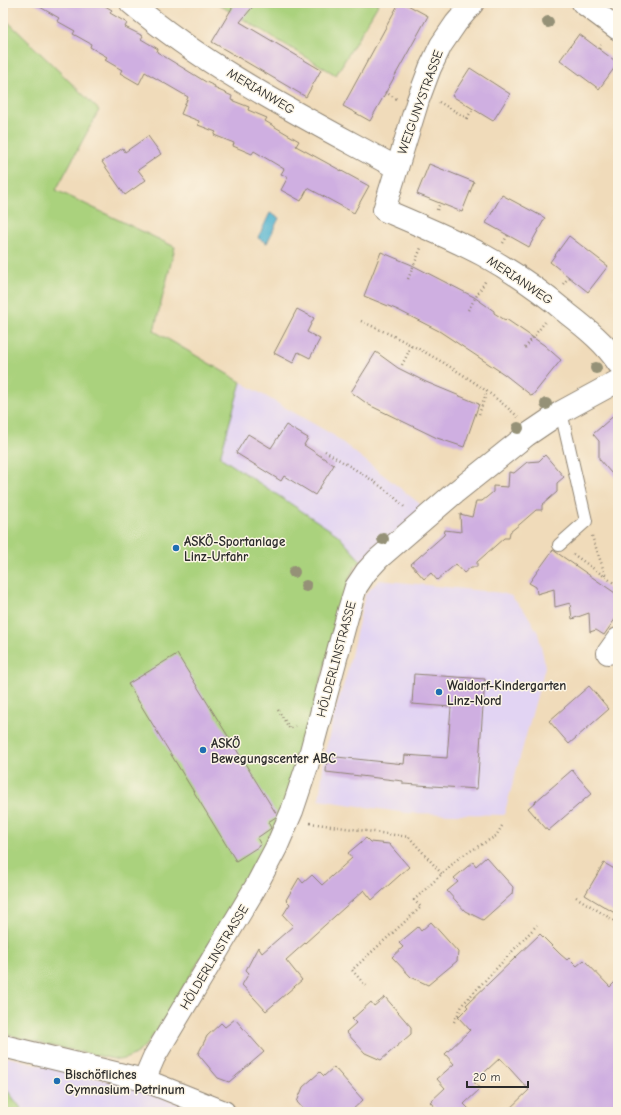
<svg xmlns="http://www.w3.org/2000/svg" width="621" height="1115" viewBox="0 0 621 1115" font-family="'Comic Neue',sans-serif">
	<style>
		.built { fill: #e2d4f3 }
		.green { fill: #aad27d; stroke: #6a7e54 }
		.water { fill: #50b2cf; stroke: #3e6e7d }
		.building { fill: #cfafe1 }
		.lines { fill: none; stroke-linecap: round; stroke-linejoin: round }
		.service-casing { stroke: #8e8372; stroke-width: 14 }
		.minor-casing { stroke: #8e8372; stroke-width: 24 }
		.tertiary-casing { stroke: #8e8372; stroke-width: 24 }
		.path { stroke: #8e8372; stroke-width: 2.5; stroke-dasharray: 1 3; stroke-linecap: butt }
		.service { stroke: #fff; stroke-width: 12 }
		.minor { stroke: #fff; stroke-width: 22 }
		.tertiary { stroke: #fff; stroke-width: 22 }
		.tree { fill: #959177 }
		.poi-dot { fill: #1f6fb2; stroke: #fcf5e5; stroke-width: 1.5 }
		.labels { text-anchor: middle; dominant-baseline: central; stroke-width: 3; stroke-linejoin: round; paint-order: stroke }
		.street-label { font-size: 13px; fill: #2b2b2b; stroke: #fcf5e5 }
		.poi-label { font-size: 13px; font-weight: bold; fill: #2b2b2b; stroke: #fcf5e5; text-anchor: start }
	</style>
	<rect width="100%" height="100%" fill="#fcf5e5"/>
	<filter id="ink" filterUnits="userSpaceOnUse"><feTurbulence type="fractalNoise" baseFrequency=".025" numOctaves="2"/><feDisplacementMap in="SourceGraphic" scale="8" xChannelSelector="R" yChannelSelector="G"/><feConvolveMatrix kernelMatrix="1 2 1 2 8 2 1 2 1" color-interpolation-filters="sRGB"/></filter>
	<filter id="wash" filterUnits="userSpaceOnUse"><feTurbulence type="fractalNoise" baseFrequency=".012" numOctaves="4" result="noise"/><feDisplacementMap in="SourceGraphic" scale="16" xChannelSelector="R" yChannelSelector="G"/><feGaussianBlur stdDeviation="0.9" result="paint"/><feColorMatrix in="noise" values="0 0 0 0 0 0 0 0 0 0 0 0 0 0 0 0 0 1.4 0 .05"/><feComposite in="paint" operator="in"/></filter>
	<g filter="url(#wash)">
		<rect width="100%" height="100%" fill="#f0dbba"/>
		<g class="built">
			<path d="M241 382 333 435 425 508 361 561 338 535 220 457Z"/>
			<path d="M379 580 502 593 511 596 527 614 538 633 543 655 545 667 504 815 407 813 319 800 325 752 336 708 346 677 365 595Z"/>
			<path d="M3 1056 135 1087 202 1112H3Z"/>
		</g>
		<g class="green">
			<path d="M216 3H379L336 75Z"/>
			<path d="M3 17 99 110 56 190 175 247 154 331 241 382 220 457 338 535 361 561 354 568 349 579 288 796 258 864 156 1032C144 1047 139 1056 119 1060L43 1044 3 1033Z"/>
			<path d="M3 1085 24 1112H3Z"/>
		</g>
		<path class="water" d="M270 213 279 218 267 243 258 238Z"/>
		<g id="blocks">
			<g class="building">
				<path d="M33 3H100L112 10 110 13 127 23 125 27 143 36 141 39 158 49 157 52 206 82 215 86 214 88 232 96 231 100 249 107 248 110 267 118 265 121 299 141 296 146 369 186 354 213 308 188 301 201 281 190 288 177 281 174 284 169 254 151 252 154 233 146 234 143 214 135 216 132 198 125 199 121 181 114 188 97 145 72 139 84 120 73 122 70 105 60 107 57 90 47 91 44 73 34 75 31 57 21 59 18Z"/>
				<path d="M235 3H256L240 22 321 70 306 97 212 42Z"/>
				<path d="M399 3H404L428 16 370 121 343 106Z"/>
				<path d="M579 34 618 63 599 89 560 60Z"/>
				<path d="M470 68 510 94 493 121 452 96Z"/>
				<path d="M148 136 161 154 138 170 146 180 125 195 102 162 123 148 125 152Z"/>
				<path d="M429 164 474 182 462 212 417 194Z"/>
				<path d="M502 195 545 218 529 247 486 223Z"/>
				<path d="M569 236 608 266 588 292 550 262Z"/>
				<path d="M381 252 412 265 474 297 494 311V313L505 320 506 319 544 345 561 360 532 396 504 374 439 331 398 310 364 296Z"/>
				<path d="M297 309 314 318 307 332 320 339 310 358 298 352 293 363 274 353Z"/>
				<path d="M376 352 398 368 426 382 479 404 464 447 437 438 369 405 351 392Z"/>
				<path d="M618 412V481L599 459V441L593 434Z"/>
				<path d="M286 425 308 438 304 445 334 465 315 495 284 476 281 481 236 453 248 434 271 448Z"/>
				<path d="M545 455 564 477 557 483V492L542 505V510H536L520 524 510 532 509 538H504L477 562V567H471L464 573 456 564 437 580 431 573 424 579 411 564 444 535 445 530 461 532 460 514 472 517 476 501H482L487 497 493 492V486L508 487 509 472 514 473 527 462 539 461Z"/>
				<path d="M553 550 618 595V615L604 635 596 630 590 632 589 613 572 619 570 603 555 607 554 589 537 594 536 587 529 583Z"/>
				<path d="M177 654 277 815 276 817 268 822 271 828 270 829 257 838 261 845 236 861 128 684Z"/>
				<path d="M414 674 485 679 477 789 403 784V781L326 772 327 756 404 764 405 755 447 758 451 707 412 704Z"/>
				<path d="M589 686 609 709 569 744 549 721Z"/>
				<path d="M572 770 592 793 548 831 528 808Z"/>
				<path d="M366 838 370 842 389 844 409 867 372 900 364 890 286 960 302 980 266 1011 242 985 249 973 246 970 258 947 262 953 293 926 283 915 290 904 286 900 299 878 303 883 312 875 322 885 352 858 348 853Z"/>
				<path d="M486 857 513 887 512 894 483 920 465 911 447 891 458 882 454 878 473 862 476 866Z"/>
				<path d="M604 863 618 871V915L585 895Z"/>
				<path d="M431 922 458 952 457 961 428 985 411 977 392 957 403 947 399 943 418 927 421 931Z"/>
				<path d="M540 934 560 954 567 960 569 958 577 966 584 960 610 987 618 979V1112H506L529 1090 500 1058 474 1082 480 1089 464 1104 472 1112H439L430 1102 445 1088 437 1079 454 1064 445 1054 470 1030 458 1017 468 1007 466 1005Z"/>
				<path d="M385 997 411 1027V1034L381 1060 365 1053 346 1032 356 1023 352 1019 371 1002 374 1006Z"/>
				<path d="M235 1019 264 1052 229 1082 218 1078 198 1054 207 1036 221 1023 225 1027Z"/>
				<path d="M334 1067 363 1100 350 1112H306L297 1102 303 1087 320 1072 324 1076Z"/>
			</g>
		</g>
	</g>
	<g filter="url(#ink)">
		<use href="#blocks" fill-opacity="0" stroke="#8e8372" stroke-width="1"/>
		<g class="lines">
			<defs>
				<path id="service" d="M559 545 586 521 561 412"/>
				<g id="minor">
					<path d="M131 3C211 71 306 118 397 168"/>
					<path d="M473 3 456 23 441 45 430 68 418 100 384 210C417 224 451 238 483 255 514 272 542 292 568 314 586 328 606 344 618 363"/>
					<path d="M583 3 618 29"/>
					<path d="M608 653 618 639"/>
					<path d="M144 1080 154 1057 255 888 276 848 292 811 307 766 349 610 356 587 366 572 378 559 452 495 527 435 561 412 618 381"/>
				</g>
				<path id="tertiary" d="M3 1046 144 1080 224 1112"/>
			</defs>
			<use href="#service" class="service-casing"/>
			<use href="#minor" class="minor-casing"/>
			<use href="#tertiary" class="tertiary-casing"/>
			<g class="path">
				<path d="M503 3 517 5 528 3"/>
				<path d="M599 49 603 43"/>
				<path d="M385 92 397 99"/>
				<path d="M439 102 467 118 473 109"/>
				<path d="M437 210 440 203"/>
				<path d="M503 243 508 235"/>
				<path d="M408 279 421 248"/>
				<path d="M563 284 569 277"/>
				<path d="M468 310 486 280"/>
				<path d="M361 321C417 346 472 375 518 417"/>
				<path d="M525 348 545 322"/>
				<path d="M402 365 412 345"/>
				<path d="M479 414 487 391"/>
				<path d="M325 451C353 469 384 484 406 509"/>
				<path d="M592 536 606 577"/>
				<path d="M573 554 618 586"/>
				<path d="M278 710 290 729 295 726"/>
				<path d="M310 823 409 837 442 874"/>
				<path d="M576 897 618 923"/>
				<path d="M366 986 352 970 421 907 414 900 460 857 496 836 502 826"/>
				<path d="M454 1022 463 1004 537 925"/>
			</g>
			<use href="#service" class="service"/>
			<use href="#minor" class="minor"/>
			<use href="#tertiary" class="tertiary"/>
		</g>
		<g class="tree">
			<circle cx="548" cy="22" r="6"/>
			<circle cx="596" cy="368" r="6"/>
			<circle cx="546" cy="404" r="6"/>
			<circle cx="518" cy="428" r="6"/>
			<circle cx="383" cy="539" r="6"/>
			<circle cx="294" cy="572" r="6"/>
			<circle cx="306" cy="586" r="6"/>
		</g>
	</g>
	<g class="poi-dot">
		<circle cx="176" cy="548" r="4"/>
		<circle cx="439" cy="692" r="4"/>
		<circle cx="203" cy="750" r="4"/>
		<circle cx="57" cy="1081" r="4"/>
	</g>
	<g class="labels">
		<g class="street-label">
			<text transform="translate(261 91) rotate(31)">MERIANWEG</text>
			<text transform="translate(420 102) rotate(-70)">WEIGUNYSTRASSE</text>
			<text transform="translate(520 280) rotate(34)">MERIANWEG</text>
			<text transform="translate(336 659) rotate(-75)">HÖLDERLINSTRASSE</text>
			<text transform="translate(214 957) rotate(-59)">HÖLDERLINSTRASSE</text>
		</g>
		<g class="poi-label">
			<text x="184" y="541">ASKÖ-Sportanlage<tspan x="184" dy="15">Linz-Urfahr</tspan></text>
			<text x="447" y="685">Waldorf-Kindergarten<tspan x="447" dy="15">Linz-Nord</tspan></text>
			<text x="211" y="743">ASKÖ<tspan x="211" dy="15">Bewegungscenter ABC</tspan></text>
			<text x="65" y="1074">Bischöfliches<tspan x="65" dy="15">Gymnasium Petrinum</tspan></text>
		</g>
	</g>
	<rect width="621" height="1115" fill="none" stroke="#fcf5e5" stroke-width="16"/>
	<path d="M467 1081v6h61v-6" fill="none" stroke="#2b2b2b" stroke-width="2"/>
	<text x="473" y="1081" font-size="12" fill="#2b2b2b" stroke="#fcf5e5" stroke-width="3" paint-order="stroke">20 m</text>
</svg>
